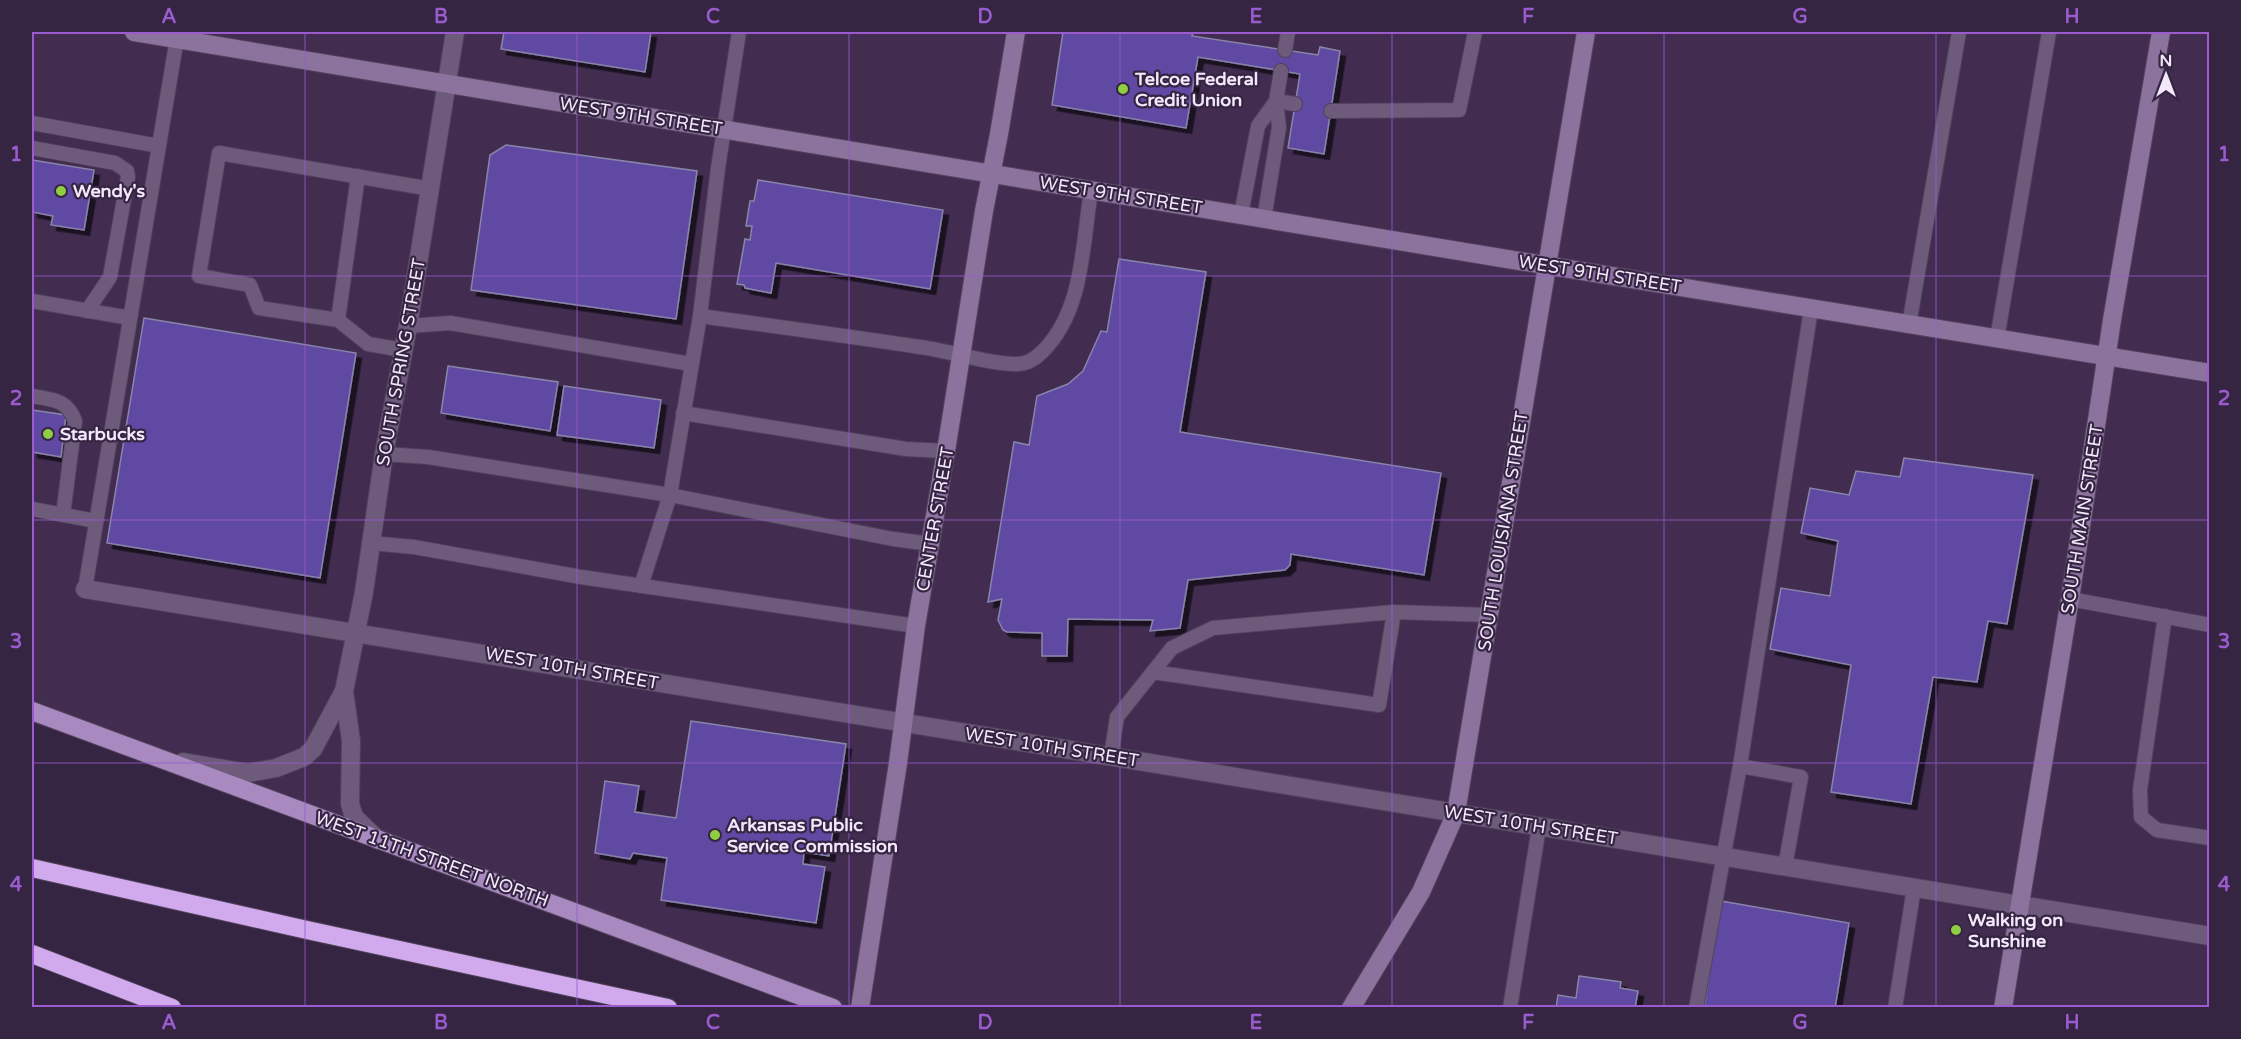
<svg xmlns="http://www.w3.org/2000/svg" width="2241" height="1039" viewBox="0 0 2241 1039" font-family="'Varela Round',sans-serif">
	<style>
		.built { fill: #422d50 }
		.building { fill: #5e4aa2; stroke: #8985aa; stroke-width: 1.5; filter: url(#shadow) }
		.lines { fill: none; stroke-linecap: round; stroke-linejoin: round }
		.lane-casing { stroke: #51425b; stroke-width: 16 }
		.street-casing { stroke: #51425b; stroke-width: 20 }
		.secondary-casing { stroke: #51425b; stroke-width: 20 }
		.primary-casing { stroke: #51425b; stroke-width: 20 }
		.highway-casing { stroke: #51425b; stroke-width: 20 }
		.lane { stroke: #6e5b7c; stroke-width: 14 }
		.street { stroke: #6e5b7c; stroke-width: 18 }
		.secondary { stroke: #8c739e; stroke-width: 18 }
		.primary { stroke: #a98ac0; stroke-width: 18 }
		.highway { stroke: #d1aaee; stroke-width: 18 }
		.grid { fill: none; stroke: #995bce; stroke-width: 1.5; stroke-opacity: 0.55 }
		.poi-dot { fill: #8fcd42; stroke: #362542; stroke-width: 2 }
		.labels { text-anchor: middle; dominant-baseline: central; stroke-width: 4.5; stroke-linejoin: round; paint-order: stroke }
		.poi-label { font-size: 18px; font-weight: bold; fill: #f3e8fb; stroke: #362542; text-anchor: start }
		.street-label { font-size: 18px; fill: #f3e8fb; stroke: #362542 }
		.neatline { fill: none; stroke: #995bce; stroke-width: 2 }
		.grid-label { font-size: 20px; text-anchor: middle; font-weight: bold; fill: #995bce }
	</style>
	<defs>
		<filter id="shadow"><feDropShadow dx="5.5" dy="5.5" stdDeviation="0" flood-color="#0009"/></filter>
	</defs>
	<rect width="100%" height="100%" fill="#362542"/>
	<path class="built" d="M32 32H2209V1007H831L378 840 32 701Z"/>
	<g class="building">
		<path d="M504 32H651L645 72 501 49Z"/>
		<path d="M1063 32H1193L1192 36 1318 55 1320 47 1340 51 1324 154 1288 148 1300 74 1198 57 1186 128 1052 105Z"/>
		<path d="M506 145 697 171 676 319 471 290 490 155Z"/>
		<path d="M32 160 94 170 84 230 51 225 53 216 32 212Z"/>
		<path d="M758 180 943 210 930 289 776 263 771 293 745 288 744 285 737 284 745 239 750 240 752 226H746L750 201H754Z"/>
		<path d="M1119 259 1206 272 1180 432 1441 473 1424 575 1291 554 1290 565 1285 570 1188 580 1180 628 1150 631 1153 620 1068 619 1067 656H1042V633L1007 632 1003 630 998 620 1002 599 988 602 1014 442 1029 445 1037 396 1068 384 1083 371 1101 331 1107 332Z"/>
		<path d="M144 318 356 353 320 578 107 543Z"/>
		<path d="M448 366 558 382 550 431 441 413Z"/>
		<path d="M564 386 661 400 654 448 557 435Z"/>
		<path d="M32 410 66 415 61 457 32 452Z"/>
		<path d="M1904 458 2033 475 2007 624 1988 621 1977 682 1933 677 1911 804 1831 792 1851 665 1770 649 1781 588 1830 596 1838 541 1801 533 1810 488 1849 495 1856 471 1900 477Z"/>
		<path d="M691 721 846 744 829 856 804 852 803 864 825 867 816 923 661 900 667 858 633 853 630 859 595 853 605 781 639 786 635 812 676 818Z"/>
		<path d="M1721 901 1849 923 1835 1008H1704Z"/>
		<path d="M1579 976 1621 982 1620 988 1638 991 1635 1008H1556L1558 995 1576 998Z"/>
	</g>
	<g class="lines">
		<defs>
			<g id="lane">
				<path d="M1285 50 1288 32"/>
				<path d="M1276 101 1295 104"/>
				<path d="M1331 111 1459 110 1475 32"/>
				<path d="M32 123 159 146"/>
				<path d="M32 148 115 163 127 171 128 177 110 277 87 311"/>
				<path d="M1241 215 1258 126 1276 101"/>
				<path d="M1264 219 1279 127 1276 101 1281 71"/>
				<path d="M32 301 130 318"/>
				<path d="M700 316C773 326 847 336 920 347 951 351 983 363 1014 364 1025 365 1034 360 1042 352 1084 311 1082 245 1091 191"/>
				<path d="M338 320 358 176"/>
				<path d="M1909 325 1959 32"/>
				<path d="M408 326 450 323 691 364"/>
				<path d="M1997 339 2049 32"/>
				<path d="M403 350 368 344 338 320 259 308 250 285 199 276 219 153 431 189"/>
				<path d="M32 396C53 400 67 399 75 421L63 515"/>
				<path d="M683 413 906 449 946 451"/>
				<path d="M384 454 428 457 670 495 893 539 931 544"/>
				<path d="M32 509 96 521"/>
				<path d="M371 543 414 547 581 577 916 626"/>
				<path d="M641 586 670 495 700 316 718 168 739 32"/>
				<path d="M85 589 178 32"/>
				<path d="M2070 599 2210 625"/>
				<path d="M2165 616 2140 790 2141 817 2157 830 2210 838"/>
				<path d="M1153 672 1379 705 1394 612 1489 615"/>
				<path d="M1111 757 1117 717 1172 648 1213 628 1394 612"/>
				<path d="M1740 766 1811 309"/>
				<path d="M1510 1008 1539 827"/>
				<path d="M1696 1008 1740 766 1801 777 1785 867"/>
				<path d="M1895 1008 1914 888"/>
			</g>
			<g id="street">
				<path d="M85 589 2210 936"/>
				<path d="M344 691 351 741 350 804 354 817 378 840"/>
				<path d="M183 762 248 773 276 768 304 757 313 749 344 691 364 592 384 454 408 326 455 32"/>
			</g>
			<g id="secondary">
				<path d="M134 32 1501 258 2210 373"/>
				<path d="M860 1008 898 763 916 626 946 451 984 211 999 134 1016 32"/>
				<path d="M1351 1008 1421 892 1456 813 1586 32"/>
				<path d="M2003 1008 2070 599 2112 320 2161 32"/>
			</g>
			<path id="primary" d="M32 711 833 1008"/>
			<g id="highway">
				<path d="M32 868 307 930 668 1008"/>
				<path d="M32 954 172 1008"/>
			</g>
		</defs>
		<use href="#lane" class="lane-casing"/>
		<use href="#street" class="street-casing"/>
		<use href="#secondary" class="secondary-casing"/>
		<use href="#primary" class="primary-casing"/>
		<use href="#highway" class="highway-casing"/>
		<use href="#lane" class="lane"/>
		<use href="#street" class="street"/>
		<use href="#secondary" class="secondary"/>
		<use href="#primary" class="primary"/>
		<use href="#highway" class="highway"/>
	</g>
	<path class="grid" d="M305 32V1008M577 32V1008M849 32V1008M1120 32V1008M1392 32V1008M1664 32V1008M1936 32V1008M32 276H2210M32 520H2210M32 763H2210"/>
	<g class="poi-dot">
		<circle cx="1123" cy="89" r="6"/>
		<circle cx="61" cy="191" r="6"/>
		<circle cx="48" cy="434" r="6"/>
		<circle cx="715" cy="835" r="6"/>
		<circle cx="1956" cy="930" r="6"/>
	</g>
	<g class="labels">
		<g class="poi-label">
			<text x="1135" y="79">Telcoe Federal<tspan x="1135" dy="21">Credit Union</tspan></text>
			<text x="73" y="191">Wendy's</text>
			<text x="60" y="434">Starbucks</text>
			<text x="727" y="825">Arkansas Public<tspan x="727" dy="21">Service Commission</tspan></text>
			<text x="1968" y="920">Walking on<tspan x="1968" dy="21">Sunshine</tspan></text>
		</g>
		<g class="street-label">
			<text transform="translate(641 116) rotate(9)">WEST 9TH STREET</text>
			<text transform="translate(1121 195) rotate(9)">WEST 9TH STREET</text>
			<text transform="translate(1600 274) rotate(9)">WEST 9TH STREET</text>
			<text transform="translate(401 362) rotate(-80)">SOUTH SPRING STREET</text>
			<text transform="translate(935 519) rotate(-80)">CENTER STREET</text>
			<text transform="translate(2082 519) rotate(-81)">SOUTH MAIN STREET</text>
			<text transform="translate(1503 531) rotate(-81)">SOUTH LOUISIANA STREET</text>
			<text transform="translate(572 668) rotate(10)">WEST 10TH STREET</text>
			<text transform="translate(1052 747) rotate(9)">WEST 10TH STREET</text>
			<text transform="translate(1531 825) rotate(9)">WEST 10TH STREET</text>
			<text transform="translate(432 859) rotate(20)">WEST 11TH STREET NORTH</text>
		</g>
	</g>
	<rect width="2241" height="1039" fill="none" stroke="#362542" stroke-width="66"/>
	<g transform="translate(2166 75)" stroke="#362542" stroke-width="4.5" paint-order="stroke">
	<path d="M0-4.5L10 22L0 15L-10 22Z" fill="#f3e8fb"/>
	<text y="-9" font-size="16" font-weight="bold" text-anchor="middle" fill="#f3e8fb">N</text>
	</g>
	<rect x="33" y="33" width="2175" height="973" class="neatline"/>
	<g class="grid-label">
		<text x="169" y="23">A</text>
		<text x="441" y="23">B</text>
		<text x="713" y="23">C</text>
		<text x="985" y="23">D</text>
		<text x="1256" y="23">E</text>
		<text x="1528" y="23">F</text>
		<text x="1800" y="23">G</text>
		<text x="2072" y="23">H</text>
		<text x="16" y="161">1</text>
		<text x="2224" y="161">1</text>
		<text x="16" y="405">2</text>
		<text x="2224" y="405">2</text>
		<text x="16" y="648">3</text>
		<text x="2224" y="648">3</text>
		<text x="16" y="891">4</text>
		<text x="2224" y="891">4</text>
		<text x="169" y="1029">A</text>
		<text x="441" y="1029">B</text>
		<text x="713" y="1029">C</text>
		<text x="985" y="1029">D</text>
		<text x="1256" y="1029">E</text>
		<text x="1528" y="1029">F</text>
		<text x="1800" y="1029">G</text>
		<text x="2072" y="1029">H</text>
	</g>
</svg>
